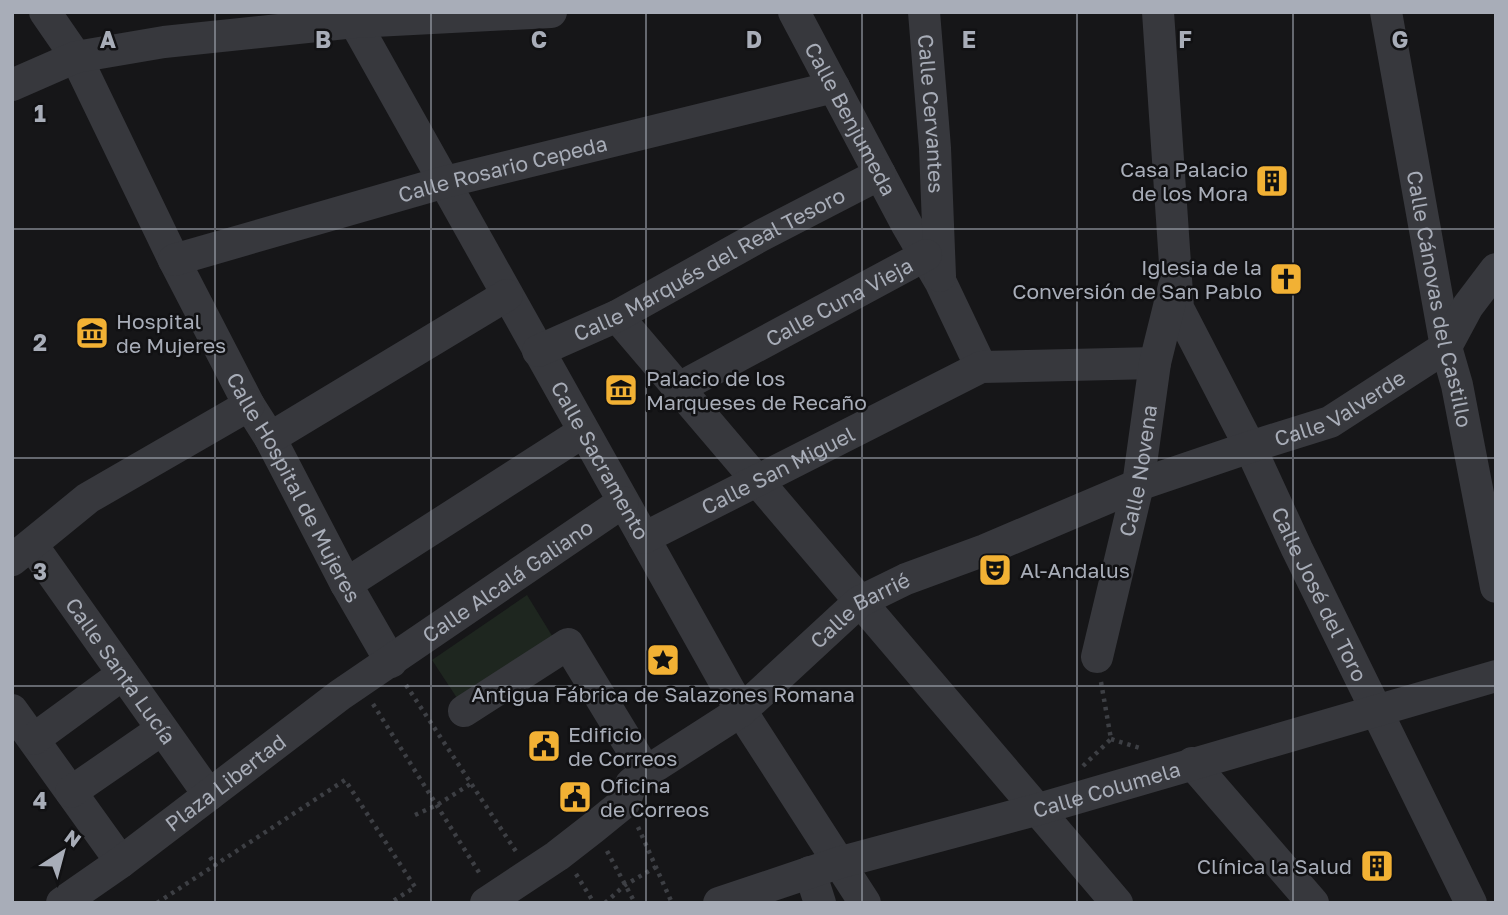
<svg xmlns="http://www.w3.org/2000/svg" width="1508" height="915" viewBox="0 0 1508 915" font-family="'Golos Text',sans-serif">
	<style>
		.green { fill: #1e261f }
		.lines { fill: none; stroke-linecap: round; stroke-linejoin: round }
		.path { stroke: #3d3f44; stroke-width: 4.5; stroke-dasharray: 3.5 5; stroke-linecap: butt }
		.minor { stroke: #37383d; stroke-width: 32 }
		.grid { fill: none; stroke: #a8adb8; stroke-width: 2; stroke-opacity: 0.55 }
		.labels { text-anchor: middle; dominant-baseline: central; stroke-width: 5; stroke-linejoin: round; paint-order: stroke }
		.street-label { font-size: 21px; fill: #a8adb8; stroke: #111113 }
		.poi-label { font-size: 21px; fill: #a8adb8; stroke: #111113; text-anchor: start }
		.grid-label { font-size: 23px; text-anchor: middle; font-weight: bold; fill: #a8adb8; stroke: #111113; stroke-width: 5; stroke-linejoin: round; paint-order: stroke }
	</style>
	<rect width="100%" height="100%" fill="#161618"/>
	<path class="green" d="M527 595 554 639 457 698 432 660Z"/>
	<g class="lines">
		<g class="path">
			<path d="M406 685 517 853"/>
			<path d="M373 704 480 874"/>
			<path d="M1111 739 1143 749"/>
			<path d="M1083 766 1111 739 1101 682"/>
			<path d="M415 815 437 805 472 783"/>
			<path d="M638 827 672 903"/>
			<path d="M607 851 635 903"/>
			<path d="M210 857 216 866"/>
			<path d="M576 874 594 903"/>
			<path d="M157 903 345 780 415 887 390 903"/>
			<path d="M605 903 625 885 656 867"/>
		</g>
		<g class="minor">
			<path id="s1" d="M45 12 76 57 174 260 249 405 270 438 346 584 391 662"/>
			<path id="s2" d="M349 12 741 711 865 903"/>
			<path id="s3" d="M794 12 907 225 941 283 981 367"/>
			<path id="s4" d="M924 12 935 148 940 276"/>
			<path id="s5" d="M1158 12 1178 308 1250 447 1297 549 1471 903"/>
			<path id="s6" d="M1386 12 1446 347 1457 385 1496 587"/>
			<path d="M12 85 76 57 164 42 355 22 551 12"/>
			<path id="s7" d="M174 260 445 182 834 87"/>
			<path d="M617 316 1117 903"/>
			<path id="s8" d="M538 351 617 316 762 235 880 174"/>
			<path id="s9" d="M677 389 926 255"/>
			<path d="M270 438 507 295"/>
			<path id="s10" d="M644 538 981 367 1155 363"/>
			<path id="s11" d="M32 545 209 795"/>
			<path d="M12 560 88 498 249 405"/>
			<path d="M346 584 583 432"/>
			<path id="s12" d="M1097 657 1138 485 1155 363 1174 286"/>
			<path d="M12 710 121 862"/>
			<path d="M464 711 568 644 646 772"/>
			<path d="M34 739 123 674"/>
			<path d="M1192 763 1313 903"/>
			<path d="M71 792 161 730"/>
			<path d="M810 872 820 903"/>
			<path id="s13" d="M62 903 121 862 340 695 623 502"/>
			<path id="s14" d="M486 903 557 856 593 828 625 802 631 784 646 772 741 711 859 602 906 579 985 550 1138 485 1250 447 1330 422 1446 347 1468 306 1496 269"/>
			<path id="s15" d="M719 903 838 863 1039 809 1496 676"/>
		</g>
	</g>
	<path class="grid" d="M215 12V903M431 12V903M646 12V903M862 12V903M1077 12V903M1293 12V903M12 229H1496M12 458H1496M12 686H1496"/>
	<defs>
		<symbol id="building-square" viewBox="-11 -11 22 22"><rect x="-9" y="-9" width="18" height="18" rx="4" fill="#f2b134" stroke="#111113"/><path d="M-4-6H4V6H1V3H-1V6H-4ZM-2.5-4.3h1.7v1.8h-1.7ZM.8-4.3h1.7v1.8H.8ZM-2.5-1h1.7V.8h-1.7ZM.8-1h1.7V.8H.8Z" fill="#111"/></symbol>
		<symbol id="church-square" viewBox="-11 -11 22 22"><rect x="-9" y="-9" width="18" height="18" rx="4" fill="#f2b134" stroke="#111113"/><path d="M-1.2-6h2.4v3.5h3.3v2.4h-3.3V6h-2.4V-.1h-3.3v-2.4h3.3Z" fill="#111"/></symbol>
		<symbol id="museum-square" viewBox="-11 -11 22 22"><rect x="-9" y="-9" width="18" height="18" rx="4" fill="#f2b134" stroke="#111113"/><path d="M0-6L6-3V-2H-6V-3ZM-5-1h2V3h-2ZM-1-1h2V3h-2ZM3-1h2V3H3ZM-6 4H6V6H-6Z" fill="#111"/></symbol>
		<symbol id="theatre-square" viewBox="-11 -11 22 22"><rect x="-9" y="-9" width="18" height="18" rx="4" fill="#f2b134" stroke="#111113"/><path d="M-5-5.5Q0-4 5-5.5V0Q5 5 0 6Q-5 5-5 0ZM-3.3-2.5H-1v1.5H-3.3ZM1-2.5H3.3v1.5H1ZM-2.8 1Q0 5.5 2.8 1Z" fill="#111"/></symbol>
		<symbol id="sight-square" viewBox="-11 -11 22 22"><rect x="-9" y="-9" width="18" height="18" rx="4" fill="#f2b134" stroke="#111113"/><path d="M0-6L1.8-2.2L6-1.7L2.9 1.2L3.7 5.4L0 3.3L-3.7 5.4L-2.9 1.2L-6-1.7L-1.8-2.2Z" fill="#111"/></symbol>
		<symbol id="civic-square" viewBox="-11 -11 22 22"><rect x="-9" y="-9" width="18" height="18" rx="4" fill="#f2b134" stroke="#111113"/><path d="M-.6-6.5H3V-4.5H.6V-3L4-1V1h2V6H-6V1h2V-1L-.6-3ZM-1.2 2.5V6h2.4V2.5Z" fill="#111"/></symbol>
	</defs>
	<g fill-rule="evenodd">
		<use href="#building-square" x="1253" y="162" width="38" height="38"/>
		<use href="#church-square" x="1267" y="260" width="38" height="38"/>
		<use href="#museum-square" x="73" y="314" width="38" height="38"/>
		<use href="#museum-square" x="602" y="371" width="38" height="38"/>
		<use href="#theatre-square" x="976" y="551" width="38" height="38"/>
		<use href="#sight-square" x="644" y="641" width="38" height="38"/>
		<use href="#civic-square" x="525" y="727" width="38" height="38"/>
		<use href="#civic-square" x="556" y="778" width="38" height="38"/>
		<use href="#building-square" x="1358" y="847" width="38" height="38"/>
	</g>
	<g class="labels">
		<g class="street-label">
			<text stroke="none"><textPath href="#s4" startOffset="102">Calle Cervantes</textPath></text>
			<text stroke="none"><textPath href="#s3" startOffset="121">Calle Benjumeda</textPath></text>
			<text stroke="none"><textPath href="#s7" startOffset="341">Calle Rosario Cepeda</textPath></text>
			<text stroke="none"><textPath href="#s8" startOffset="192">Calle Marqués del Real Tesoro</textPath></text>
			<text stroke="none"><textPath href="#s6" startOffset="292">Calle Cánovas del Castillo</textPath></text>
			<text stroke="none"><textPath href="#s9" startOffset="184">Calle Cuna Vieja</textPath></text>
			<text stroke="none"><textPath href="#s14" startOffset="1003">Calle Valverde</textPath></text>
			<text stroke="none"><textPath href="#s2" startOffset="514">Calle Sacramento</textPath></text>
			<text stroke="none"><textPath href="#s10" startOffset="150">Calle San Miguel</textPath></text>
			<text stroke="none"><textPath href="#s12" startOffset="191">Calle Novena</textPath></text>
			<text stroke="none"><textPath href="#s1" startOffset="537">Calle Hospital de Mujeres</textPath></text>
			<text stroke="none"><textPath href="#s13" startOffset="550">Calle Alcalá Galiano</textPath></text>
			<text stroke="none"><textPath href="#s5" startOffset="616">Calle José del Toro</textPath></text>
			<text stroke="none"><textPath href="#s14" startOffset="480">Calle Barrié</textPath></text>
			<text stroke="none"><textPath href="#s11" startOffset="154">Calle Santa Lucía</textPath></text>
			<text stroke="none"><textPath href="#s13" startOffset="203">Plaza Libertad</textPath></text>
			<text stroke="none"><textPath href="#s15" startOffset="404">Calle Columela</textPath></text>
		</g>
		<g class="poi-label">
			<text x="1248" y="169" text-anchor="end">Casa Palacio<tspan x="1248" dy="24">de los Mora</tspan></text>
			<text x="1262" y="267" text-anchor="end">Iglesia de la<tspan x="1262" dy="24">Conversión de San Pablo</tspan></text>
			<text x="116" y="321">Hospital<tspan x="116" dy="24">de Mujeres</tspan></text>
			<text x="646" y="378">Palacio de los<tspan x="646" dy="24">Marqueses de Recaño</tspan></text>
			<text x="1020" y="570">Al-Andalus</text>
			<text x="663" y="694" text-anchor="middle">Antigua Fábrica de Salazones Romana</text>
			<text x="568" y="734">Edificio<tspan x="568" dy="24">de Correos</tspan></text>
			<text x="600" y="785">Oficina<tspan x="600" dy="24">de Correos</tspan></text>
			<text x="1352" y="866" text-anchor="end">Clínica la Salud</text>
		</g>
	</g>
	<g class="grid-label">
		<text x="108" y="48">A</text>
		<text x="323" y="48">B</text>
		<text x="539" y="48">C</text>
		<text x="754" y="48">D</text>
		<text x="969" y="48">E</text>
		<text x="1185" y="48">F</text>
		<text x="1400" y="48">G</text>
		<text x="40" y="122">1</text>
		<text x="40" y="351">2</text>
		<text x="40" y="580">3</text>
		<text x="40" y="809">4</text>
	</g>
	<rect width="1508" height="915" fill="none" stroke="#a8adb8" stroke-width="28"/>
	<g transform="translate(63 852) rotate(36)" stroke="#111113" stroke-width="5" paint-order="stroke">
	<path d="M0-5L12 26L0 18L-12 26Z" fill="#a8adb8"/>
	<text y="-10" font-size="19" font-weight="bold" text-anchor="middle" fill="#a8adb8">N</text>
	</g>
</svg>
